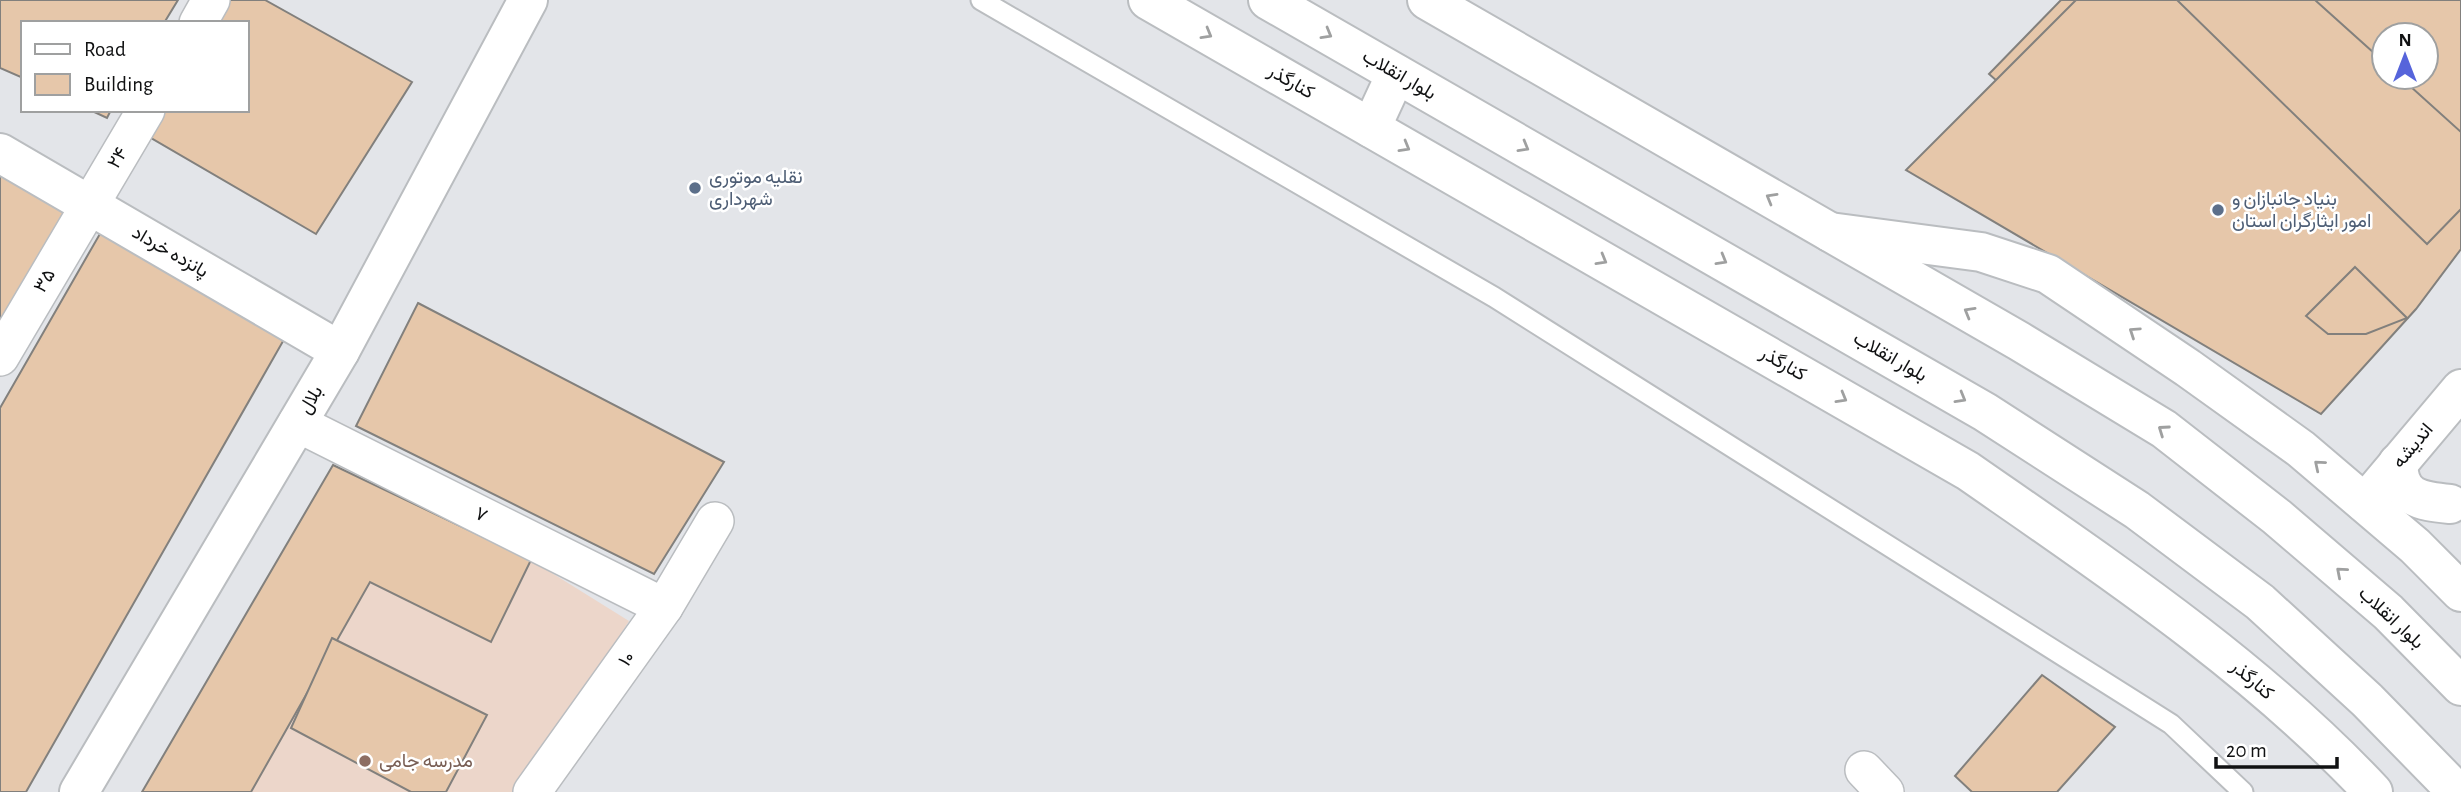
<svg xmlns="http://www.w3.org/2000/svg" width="2461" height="792" viewBox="0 0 2461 792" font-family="'Alegreya Sans',Vazirmatn,sans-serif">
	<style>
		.education { fill: #ecd6ca }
		.building { fill: #e6c7aa; stroke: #82807d; stroke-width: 2; fill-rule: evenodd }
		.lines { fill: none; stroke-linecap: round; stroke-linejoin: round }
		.service-casing { stroke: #babdc0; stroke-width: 23 }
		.minor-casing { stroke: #babdc0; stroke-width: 40 }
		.tertiary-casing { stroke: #babdc0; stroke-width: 42 }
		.secondary-casing { stroke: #babdc0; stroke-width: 42 }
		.primary-casing { stroke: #babdc0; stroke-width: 42 }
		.service { stroke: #fff; stroke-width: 19 }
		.minor { stroke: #fff; stroke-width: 37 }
		.tertiary { stroke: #fff; stroke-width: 38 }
		.secondary { stroke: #fff; stroke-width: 38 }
		.primary { stroke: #fff; stroke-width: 38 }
		.oneway { stroke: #9fa0a0 }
		.service-dot { fill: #5c6f8a; stroke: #fff; stroke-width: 2.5 }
		.education-dot { fill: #8d6e63; stroke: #fff; stroke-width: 2.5 }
		.labels { text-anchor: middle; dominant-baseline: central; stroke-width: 5; stroke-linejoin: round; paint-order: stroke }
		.street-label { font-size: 19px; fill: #101112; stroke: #fff }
		.service-label { font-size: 19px; fill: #4e5e75; stroke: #fff; text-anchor: start }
		.education-label { font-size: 19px; fill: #785e54; stroke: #fff; text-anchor: start }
	</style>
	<rect width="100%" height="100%" fill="#e3e5e9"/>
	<path class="education" d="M531 560 629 621 521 792H251L370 582 491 641Z"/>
	<g class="building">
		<path d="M0 0H178L164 23H23V78L0 68Z"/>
		<path d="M221 0H265L412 82 316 234 146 135 159 110H247V23H209Z"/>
		<path d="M2061 0H2177L2182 6 2063 139 1989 74Z"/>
		<path d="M2076 0H2461V249L2416 309 2321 414 1906 170ZM2384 35H2426V77H2384Z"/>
		<path d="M2177 0H2315L2384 62V77H2400L2461 132V209L2427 244Z"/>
		<path d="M90 110H111L107 118Z"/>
		<path d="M0 173 77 217 0 350Z"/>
		<path d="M101 232 286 336 26 792H0V408Z"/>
		<path d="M2355 267 2407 318 2366 334H2328L2306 316Z"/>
		<path d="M418 303 724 462 654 574 356 426Z"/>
		<path d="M333 465 531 560 491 642 370 582 251 792H142Z"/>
		<path d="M332 638 487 715 446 792H411L291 728Z"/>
		<path d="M2042 675 2115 727 2057 792H1972L1955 776Z"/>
	</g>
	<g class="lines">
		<defs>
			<path id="service" d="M981 0 1494 297 2171 724 2243 792"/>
			<g id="minor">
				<path d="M198 23 211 0"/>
				<path d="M0 357 146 110"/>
				<path d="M297 423 664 607"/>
				<path d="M1864 770 1885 792"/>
				<path d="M532 792 664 607 715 521"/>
			</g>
			<g id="tertiary">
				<path d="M0 153 340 351"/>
				<path d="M2398 463C2399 498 2419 501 2450 504"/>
				<path d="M2365 503 2461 389"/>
				<path d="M79 792 340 351 528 0"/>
			</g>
			<g id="secondary">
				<path d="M1148 0 1968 471C2109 569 2255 666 2373 792"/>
				<path d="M1830 232 1981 252 2048 274 2188 368 2301 449 2415 546 2461 592"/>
			</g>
			<g id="primary">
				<path d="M1268 0 1985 412 2137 510 2260 602 2367 700 2457 792"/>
				<path d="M1427 0 2019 341 2164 429 2277 517 2388 612 2461 686"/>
				<path d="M1371 128 1396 74"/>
			</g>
		</defs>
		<use href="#service" class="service-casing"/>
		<use href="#minor" class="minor-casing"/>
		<use href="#tertiary" class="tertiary-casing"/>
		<use href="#secondary" class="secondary-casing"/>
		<use href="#primary" class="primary-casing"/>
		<use href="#service" class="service"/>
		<use href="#minor" class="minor"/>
		<use href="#tertiary" class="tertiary"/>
		<use href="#secondary" class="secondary"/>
		<use href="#primary" class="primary"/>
	</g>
	<defs><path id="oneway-chevron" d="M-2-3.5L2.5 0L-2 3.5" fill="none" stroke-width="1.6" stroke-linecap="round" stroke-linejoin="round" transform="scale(1.75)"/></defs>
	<g class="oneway">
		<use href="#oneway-chevron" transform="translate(1207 34) rotate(30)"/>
		<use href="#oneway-chevron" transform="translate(1327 34) rotate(30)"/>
		<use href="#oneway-chevron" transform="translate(1405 147) rotate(30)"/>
		<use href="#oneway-chevron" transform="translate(1524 147) rotate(30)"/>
		<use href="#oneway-chevron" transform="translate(1771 198) rotate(-150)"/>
		<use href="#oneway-chevron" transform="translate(1602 260) rotate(30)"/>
		<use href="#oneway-chevron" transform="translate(1722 260) rotate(30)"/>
		<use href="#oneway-chevron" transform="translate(1969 312) rotate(-150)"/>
		<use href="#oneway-chevron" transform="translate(2134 332) rotate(-146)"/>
		<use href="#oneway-chevron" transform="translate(1842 398) rotate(30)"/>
		<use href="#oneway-chevron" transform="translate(1961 398) rotate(30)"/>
		<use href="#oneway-chevron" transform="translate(2163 430) rotate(-145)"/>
		<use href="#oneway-chevron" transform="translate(2319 465) rotate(-140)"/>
		<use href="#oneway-chevron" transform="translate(2341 572) rotate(-139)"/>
	</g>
	<g class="service-dot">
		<circle cx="695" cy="188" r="7"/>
		<circle cx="2218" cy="210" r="7"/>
	</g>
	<circle class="education-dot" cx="365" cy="761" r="7"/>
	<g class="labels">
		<g class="street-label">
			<text transform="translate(1399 75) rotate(30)">بلوار انقلاب</text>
			<text transform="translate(1291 82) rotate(30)">کنارگذر</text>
			<text transform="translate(118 158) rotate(-59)">۲۴</text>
			<text transform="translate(170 252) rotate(30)">پانزده خرداد</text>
			<text transform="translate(45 281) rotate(-59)">۳۵</text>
			<text transform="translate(1890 357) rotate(30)">بلوار انقلاب</text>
			<text transform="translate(1783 364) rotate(30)">کنارگذر</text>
			<text transform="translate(311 400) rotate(-59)">بلال</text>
			<text transform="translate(2413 446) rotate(-50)">اندیشه</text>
			<text transform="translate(481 515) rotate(27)">۷</text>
			<text transform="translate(2391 618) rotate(43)">بلوار انقلاب</text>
			<text transform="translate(627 659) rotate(-54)">۱۰</text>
			<text transform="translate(2252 680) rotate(41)">کنارگذر</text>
		</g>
		<g class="service-label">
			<text x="709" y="177">نقلیه موتوری<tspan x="709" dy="22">شهرداری</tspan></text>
			<text x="2232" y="199">بنیاد جانبازان و<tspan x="2232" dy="22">امور ایثارگران استان</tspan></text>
		</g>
		<g class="education-label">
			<text x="379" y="761">مدرسه جامی</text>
		</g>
	</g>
	<rect x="21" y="21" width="228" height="91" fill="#ffffff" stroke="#9fa0a0" stroke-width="2"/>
	<rect x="35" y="44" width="35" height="10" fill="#ffffff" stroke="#9fa0a0" stroke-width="2"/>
	<text x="84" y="56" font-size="21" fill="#101112">Road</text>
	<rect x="35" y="74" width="35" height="21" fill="#e6c7aa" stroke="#9fa0a0" stroke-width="2"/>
	<text x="84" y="91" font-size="21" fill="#101112">Building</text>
	<g transform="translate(2405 56)"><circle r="33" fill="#ffffff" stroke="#9fa0a0" stroke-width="2"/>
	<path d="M0-5L12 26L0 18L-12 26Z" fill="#5664db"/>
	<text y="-10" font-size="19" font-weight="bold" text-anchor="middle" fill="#101112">N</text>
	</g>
	<path d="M2216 757v10h121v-10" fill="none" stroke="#101112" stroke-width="3.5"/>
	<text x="2226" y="757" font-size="21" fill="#101112" stroke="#ffffff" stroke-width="5" paint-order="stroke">20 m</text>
</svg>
